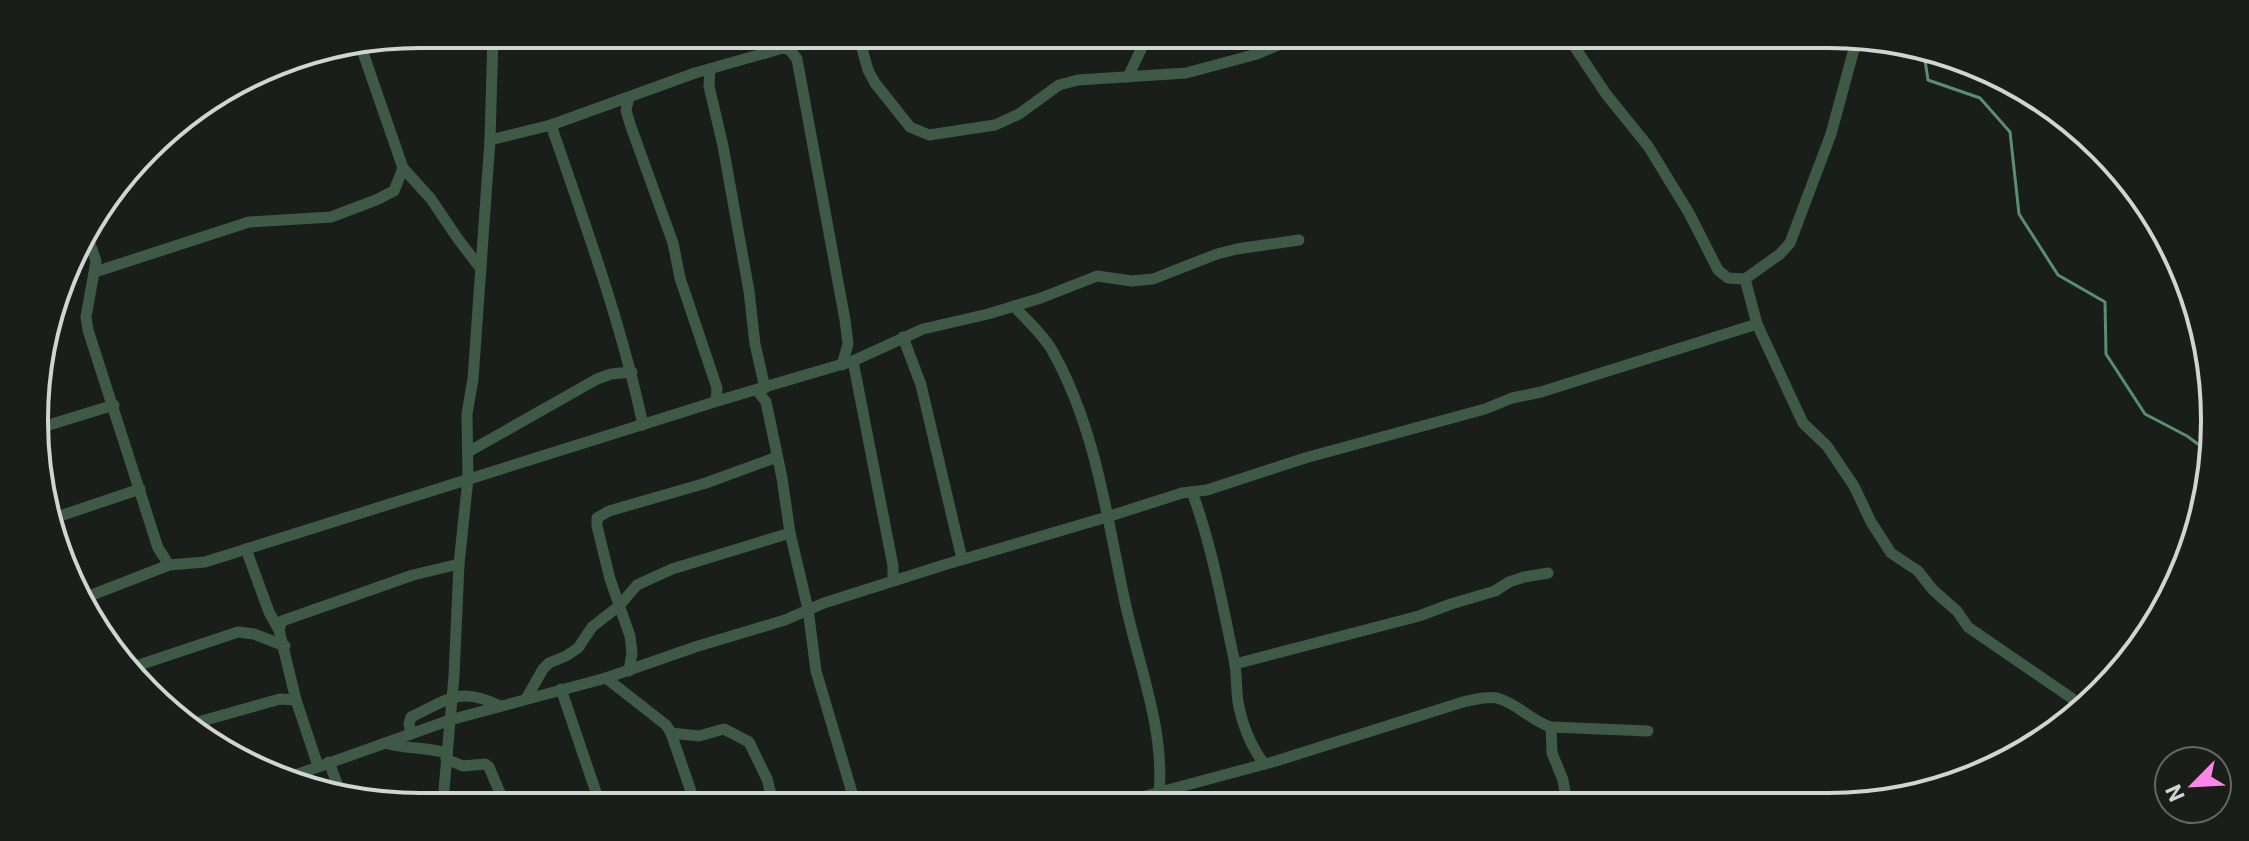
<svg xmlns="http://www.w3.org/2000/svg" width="2249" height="841" viewBox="0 0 2249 841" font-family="Roboto,sans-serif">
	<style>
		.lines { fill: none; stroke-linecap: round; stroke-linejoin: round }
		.stream { stroke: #598f6e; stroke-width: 3 }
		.minor { stroke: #3e5a46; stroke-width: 11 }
		.rim { fill: none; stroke: #d1d5d2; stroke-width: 4 }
	</style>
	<rect width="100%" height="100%" fill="#191e1b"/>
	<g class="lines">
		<path class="stream" d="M1923 47 1928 80 1980 98 2010 132 2019 214 2058 275 2105 302 2106 354 2145 414 2187 436 2206 450"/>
		<g class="minor">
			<path d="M858 34 868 70 875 83 910 127 929 135 995 125 1019 114 1059 85 1078 80 1186 73 1257 54 1285 42 1325 34"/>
			<path d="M1566 34 1606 94 1648 146 1689 213 1718 270 1728 278 1745 279 1757 324 1803 423 1827 446 1854 486 1871 522 1891 553 1918 571 1933 590 1957 611 1968 627 2086 708"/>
			<path d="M360 44 403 168 431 199 458 239 481 269"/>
			<path d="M710 69 709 86 723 146 749 291 755 344 765 388"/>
			<path d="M1128 77 1144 43 1145 34"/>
			<path d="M629 97 626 110 630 124 673 243 680 278 717 388 716 401"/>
			<path d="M551 125C585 224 621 322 643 425"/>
			<path d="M490 140 551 125 695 73 783 48 790 50 797 59 845 320 848 344 842 365"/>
			<path d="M85 229 96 261 86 317 88 330 158 548 169 565"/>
			<path d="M95 272 249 222 331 217 376 200 394 191 403 168"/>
			<path d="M1745 279 1780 254 1790 243 1831 134 1857 38"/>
			<path d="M1014 306C1027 321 1044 335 1053 352 1096 429 1107 518 1125 602 1138 663 1165 730 1159 793"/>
			<path d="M903 337 921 385 962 559"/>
			<path d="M853 361 893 566V581"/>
			<path d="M757 390 766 402 782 478 790 533 808 609 816 671 856 806"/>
			<path d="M39 428 114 405"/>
			<path d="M468 452 597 379 611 374 632 372"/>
			<path d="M1192 492C1212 546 1222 603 1234 659 1237 673 1236 688 1238 702 1242 724 1251 746 1264 764"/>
			<path d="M51 519 140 489"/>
			<path d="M246 549 269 612 279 630 296 700 318 766"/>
			<path d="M84 598 169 565 205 562 724 399 853 361 923 329 988 314 1041 298 1097 276 1132 281 1153 279 1217 254 1237 249 1299 240"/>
			<path d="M279 630 282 621 413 575 459 564"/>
			<path d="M1235 664 1419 616 1451 604 1495 591 1509 582 1524 577 1548 573"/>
			<path d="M130 668 238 632 254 634 285 646"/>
			<path d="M629 671 632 653 630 636 610 579 597 526V518L609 511 706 483 777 457"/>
			<path d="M606 678 666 725 671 733 696 806"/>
			<path d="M561 689 601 807"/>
			<path d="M526 699 543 669 549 663 566 656 578 648 592 627 619 606 637 585 672 569 790 533"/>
			<path d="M184 726 280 699 296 700"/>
			<path d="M1551 727 1552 753 1563 780 1567 804"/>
			<path d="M671 733 699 736 724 729 749 742 767 779 774 806"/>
			<path d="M411 734 409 724 411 717C449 699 460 686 500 706"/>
			<path d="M385 743C405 749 426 747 447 753"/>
			<path d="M446 759 463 766 485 764 489 767 506 807"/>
			<path d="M329 762 342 797"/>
			<path d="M287 778 450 720 606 678 695 647 785 620 824 603 947 564 1107 517 1182 493 1207 490 1305 458 1485 409 1512 398 1541 392 1757 324"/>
			<path d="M1112 805 1276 761 1463 702C1473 700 1486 696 1497 698 1517 703 1531 721 1551 727L1648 731"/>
			<path d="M447 807 444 790 454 676 459 564 468 479 467 414 473 379 490 140 493 34"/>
		</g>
	</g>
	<path d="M0 0H2249V841H0ZM420 48H1829A372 372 0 0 1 2201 420V421A372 372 0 0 1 1829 793H420A372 372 0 0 1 48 421V420A372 372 0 0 1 420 48Z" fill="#191e1b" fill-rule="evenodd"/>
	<path class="rim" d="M420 48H1829A372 372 0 0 1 2201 420V421A372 372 0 0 1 1829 793H420A372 372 0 0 1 48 421V420A372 372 0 0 1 420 48Z"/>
	<g transform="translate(2193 785) rotate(246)"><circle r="38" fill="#191e1b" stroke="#636764" stroke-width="2"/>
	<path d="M0-6L14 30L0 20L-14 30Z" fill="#fa87e7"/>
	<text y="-12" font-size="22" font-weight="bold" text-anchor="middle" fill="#d1d5d2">N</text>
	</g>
</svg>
